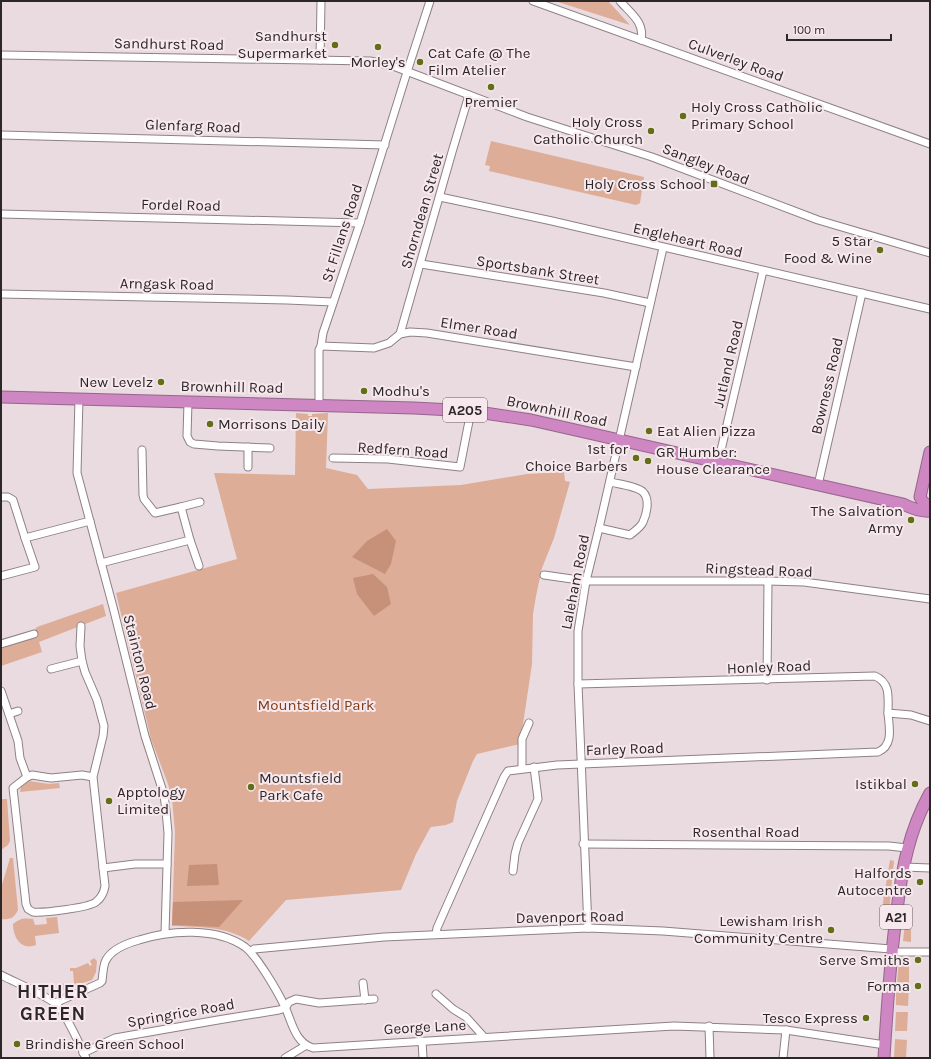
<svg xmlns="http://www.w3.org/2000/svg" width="931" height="1059" viewBox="0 0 931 1059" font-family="Karla,sans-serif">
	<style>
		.green { fill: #ddad98 }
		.forest { fill: #c79078 }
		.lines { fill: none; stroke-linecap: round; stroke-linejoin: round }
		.minor-casing { stroke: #8e8185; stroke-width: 9 }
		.highway-casing { stroke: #95658c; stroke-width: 13 }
		.minor { stroke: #fff; stroke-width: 7 }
		.highway { stroke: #ce87c2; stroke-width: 11 }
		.poi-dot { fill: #636e17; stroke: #f7e8ed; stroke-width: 1.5 }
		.labels { text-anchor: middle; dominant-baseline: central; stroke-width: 4; stroke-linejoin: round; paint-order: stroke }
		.shield { fill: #f7e8ed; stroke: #696163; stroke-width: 1 }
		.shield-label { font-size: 14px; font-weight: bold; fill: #2c2728 }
		.poi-label { font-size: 15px; fill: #2c2728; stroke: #f7e8ed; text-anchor: end }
		.street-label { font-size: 15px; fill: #2c2728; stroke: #f7e8ed }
		.park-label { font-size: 15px; fill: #7f3b19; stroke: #f7e8ed }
		.district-label { font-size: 19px; font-weight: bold; letter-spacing: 1px; fill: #2c2728; stroke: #f7e8ed }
	</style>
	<rect width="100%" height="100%" fill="#e9dbdf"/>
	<g class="green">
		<path d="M555 1H608L630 25Z"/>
		<path d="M491 141 644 177 640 203 636 205 489 171 490 166 485 165Z"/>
		<path d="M296 413 308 414V416H312V414L328 413 326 468 357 475 368 489 461 485 527 474 564 472 565 481 570 482 554 538 542 568 536 596 533 614 532 664 520 744 477 754 473 761 457 801 453 822 446 825 431 827 429 830 416 854 401 890 286 900 249 941C226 926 199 927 172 926L175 832 172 799 168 784 151 739 116 593 237 559 214 473 295 475Z"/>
		<path d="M103 604 106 616 39 642 42 652 1 666V646L28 637 37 627Z"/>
		<path d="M29 781 49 784 59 783 60 788 20 792 21 787Z"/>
		<path d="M1 799H7L10 841 8 845 1 850Z"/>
		<path d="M10 858H13L18 910C14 918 10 920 1 919V888Z"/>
		<path d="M890 860 894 861 891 890H885Z"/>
		<path d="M884 893H891L889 916H882Z"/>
		<path d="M906 914H911V942L903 941Z"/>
		<path d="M57 917 59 933 35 936 36 945C21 951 13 937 13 924 21 918 23 918 33 919L35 925 47 924 46 918Z"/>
		<path d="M94 958 97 961 96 972 92 980 59 991 58 984 74 983 73 971H70V968H76L88 963 90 966 92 965 90 961Z"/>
		<path d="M899 958 909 959V983L897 982Z"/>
		<path d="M896 987H909L908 1006 896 1005Z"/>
		<path d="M896 1012H908L907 1031H895Z"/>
		<path d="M895 1039 907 1040 906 1058H894Z"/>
	</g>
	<g class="forest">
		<path d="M387 529 396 541 391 564 385 574 352 557 367 541Z"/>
		<path d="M373 574 387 587 391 604 374 616 357 594 353 578Z"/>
		<path d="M217 864 219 885 187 886 189 865Z"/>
		<path d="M243 900 219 927 172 925 173 902Z"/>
	</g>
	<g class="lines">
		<defs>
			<g id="minor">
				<path d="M533 1 930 144"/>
				<path d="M620 1C630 13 645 22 641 40"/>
				<path d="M1 55 370 61 393 66 527 117 652 157 818 220 930 253"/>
				<path d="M320 60 321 1"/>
				<path d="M1 135 385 145"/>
				<path d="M440 197 552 221 930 309"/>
				<path d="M1 214 360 223"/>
				<path d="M421 264 604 293 650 303"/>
				<path d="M1 294 287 300 333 302"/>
				<path d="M400 334 452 152 469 95"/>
				<path d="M321 346 374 348 389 343 400 334 410 332 427 333 636 367"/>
				<path d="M79 399 77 473 113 607 145 736 164 795 166 811 168 833 165 933"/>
				<path d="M188 402 187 436 190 442 194 444 218 446 270 448"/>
				<path d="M319 405V350L321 346 323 333 360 223 407 72 430 1"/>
				<path d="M333 458 388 459 460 467 471 411"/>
				<path d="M718 463 763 271"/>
				<path d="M248 467V447"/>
				<path d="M818 485 862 293"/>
				<path d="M1 497H8L13 500 25 538 90 521"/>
				<path d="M181 507 200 502"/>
				<path d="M599 528 630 535C635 531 641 527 643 522 647 513 650 499 643 492 637 486 618 484 610 482"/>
				<path d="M190 540 199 566"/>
				<path d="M101 563 190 540 181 507 155 513 144 499 143 495 142 450"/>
				<path d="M544 575 586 581H768L804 582 930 599"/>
				<path d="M1 576 35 567 25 538"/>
				<path d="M81 626 80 646 82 661 85 672 97 700 104 726 103 736 93 777 105 886C104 893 101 898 96 902 88 908 43 913 33 912L28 909 26 904 13 788 27 777 32 775 51 778 82 775 93 777"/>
				<path d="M1 644 34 634"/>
				<path d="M51 669 82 661"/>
				<path d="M767 680 768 581"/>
				<path d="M578 684 875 676C891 683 888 698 888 713L911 715 930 721"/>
				<path d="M1 691 18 741 20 758 27 777"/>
				<path d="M9 714 18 711"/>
				<path d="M522 768V739L529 723"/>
				<path d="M583 844 889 846 907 848"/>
				<path d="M903 867 930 868"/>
				<path d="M103 868 135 864H167"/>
				<path d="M513 871 515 854 518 843 538 799 534 767"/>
				<path d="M588 928 578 684V631L586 581 599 528 663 248"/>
				<path d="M436 934 437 928 504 777 508 771 557 765 878 752C894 745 889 727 888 713"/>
				<path d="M251 952 254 949 265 948 384 937 588 928 663 931 891 949"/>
				<path d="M891 952H930"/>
				<path d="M1 975C14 982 49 996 58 1006 68 1018 79 1043 86 1058"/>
				<path d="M363 983 365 1000"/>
				<path d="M436 994 453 1009 466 1017 484 1037"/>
				<path d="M55 1003 100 983 102 981C103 974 103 965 106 960 112 949 128 943 139 940 170 930 217 927 245 947 257 956 278 992 285 1007 292 1022 295 1043 313 1048L674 1026 786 1030 885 1045"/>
				<path d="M709 1026 710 1058"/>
				<path d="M422 1041 423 1058"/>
				<path d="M83 1053 115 1038 218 1020 279 1010 285 1008 289 1002 296 999 319 1003 374 999"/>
				<path d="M285 1058 305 1046"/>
				<path d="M783 1058 786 1030"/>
			</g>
			<g id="highway">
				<path d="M1 397 414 408 471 411 531 420 903 504C911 508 920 512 930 511"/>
				<path d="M930 452 920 497 923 502 930 507"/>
				<path d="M884 1058C887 1008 890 959 897 910 902 868 909 831 930 793"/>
			</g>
		</defs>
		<use href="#minor" class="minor-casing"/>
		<use href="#highway" class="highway-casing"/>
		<use href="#minor" class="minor"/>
		<use href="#highway" class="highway"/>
	</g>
	<g class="poi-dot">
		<circle cx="335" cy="45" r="4"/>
		<circle cx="378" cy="47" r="4"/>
		<circle cx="420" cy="62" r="4"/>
		<circle cx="491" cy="87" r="4"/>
		<circle cx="683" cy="116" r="4"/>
		<circle cx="651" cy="131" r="4"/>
		<rect x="710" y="180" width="8" height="8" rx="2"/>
		<circle cx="880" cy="250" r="4"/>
		<circle cx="161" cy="382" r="4"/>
		<circle cx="364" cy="391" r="4"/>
		<circle cx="210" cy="424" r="4"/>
		<circle cx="649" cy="431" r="4"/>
		<circle cx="636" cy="458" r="4"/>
		<circle cx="648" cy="461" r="4"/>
		<circle cx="911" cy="520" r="4"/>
		<circle cx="915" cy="784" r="4"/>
		<circle cx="251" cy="787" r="4"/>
		<circle cx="109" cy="801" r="4"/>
		<circle cx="920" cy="882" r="4"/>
		<circle cx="831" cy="930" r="4"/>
		<circle cx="918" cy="960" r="4"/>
		<circle cx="918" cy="986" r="4"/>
		<circle cx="866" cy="1018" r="4"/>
		<circle cx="17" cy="1044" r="4"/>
	</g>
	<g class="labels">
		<g class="shield">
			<rect x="443" y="398" width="44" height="24" rx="3"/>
			<rect x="880" y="905" width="32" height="24" rx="3"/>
		</g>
		<g class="shield-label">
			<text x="465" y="410">A205</text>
			<text x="896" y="917">A21</text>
		</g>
		<g class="poi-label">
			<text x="327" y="36">Sandhurst<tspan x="327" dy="17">Supermarket</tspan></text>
			<text x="428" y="53" text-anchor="start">Cat Cafe @ The<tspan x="428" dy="17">Film Atelier</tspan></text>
			<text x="378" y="62" text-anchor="middle">Morley's</text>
			<text x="491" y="102" text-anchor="middle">Premier</text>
			<text x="691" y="107" text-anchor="start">Holy Cross Catholic<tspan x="691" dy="17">Primary School</tspan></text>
			<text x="643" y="122">Holy Cross<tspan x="643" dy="17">Catholic Church</tspan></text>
			<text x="706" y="184">Holy Cross School</text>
			<text x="872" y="241">5 Star<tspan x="872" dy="17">Food &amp; Wine</tspan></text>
			<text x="153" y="382">New Levelz</text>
			<text x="372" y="391" text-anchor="start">Modhu's</text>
			<text x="218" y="424" text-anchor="start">Morrisons Daily</text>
			<text x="657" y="431" text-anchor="start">Eat Alien Pizza</text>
			<text x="628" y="449">1st for<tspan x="628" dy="17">Choice Barbers</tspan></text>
			<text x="656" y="452" text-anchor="start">GR Humber:<tspan x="656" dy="17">House Clearance</tspan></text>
			<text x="903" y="511">The Salvation<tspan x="903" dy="17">Army</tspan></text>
			<text x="259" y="778" text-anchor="start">Mountsfield<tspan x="259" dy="17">Park Cafe</tspan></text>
			<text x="907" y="784">Istikbal</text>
			<text x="117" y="792" text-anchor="start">Apptology<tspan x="117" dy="17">Limited</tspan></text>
			<text x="912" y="873">Halfords<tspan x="912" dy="17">Autocentre</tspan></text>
			<text x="823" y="921">Lewisham Irish<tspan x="823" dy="17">Community Centre</tspan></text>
			<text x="910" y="960">Serve Smiths</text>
			<text x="910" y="986">Forma</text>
			<text x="858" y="1018">Tesco Express</text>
			<text x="25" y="1044" text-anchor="start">Brindishe Green School</text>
		</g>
		<g class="street-label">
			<text transform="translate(169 44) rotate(1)">Sandhurst Road</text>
			<text transform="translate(736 60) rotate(20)">Culverley Road</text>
			<text transform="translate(193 126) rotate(2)">Glenfarg Road</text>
			<text transform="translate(706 164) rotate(21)">Sangley Road</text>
			<text transform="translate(181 205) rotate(1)">Fordel Road</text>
			<text transform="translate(422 211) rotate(-74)">Shorndean Street</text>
			<text transform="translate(342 233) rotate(-72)">St Fillans Road</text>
			<text transform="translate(688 240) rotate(13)">Engleheart Road</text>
			<text transform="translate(538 270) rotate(9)">Sportsbank Street</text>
			<text transform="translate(167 284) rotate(1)">Arngask Road</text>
			<text transform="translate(479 328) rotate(9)">Elmer Road</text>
			<text transform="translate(728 364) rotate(-77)">Jutland Road</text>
			<text transform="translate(827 386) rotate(-77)">Bowness Road</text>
			<text transform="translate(232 387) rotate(1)">Brownhill Road</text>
			<text transform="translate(557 411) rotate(12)">Brownhill Road</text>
			<text transform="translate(403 450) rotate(4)">Redfern Road</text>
			<text transform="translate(759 570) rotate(2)">Ringstead Road</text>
			<text transform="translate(575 582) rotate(-79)">Laleham Road</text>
			<text transform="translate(140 662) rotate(76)">Stainton Road</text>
			<text transform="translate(769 667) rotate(-2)">Honley Road</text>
			<text transform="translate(625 749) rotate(-2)">Farley Road</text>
			<text x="746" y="832">Rosenthal Road</text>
			<text transform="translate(570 917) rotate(-1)">Davenport Road</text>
			<text transform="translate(181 1013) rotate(-10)">Springrice Road</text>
			<text transform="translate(425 1027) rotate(-3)">George Lane</text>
		</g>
		<g class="park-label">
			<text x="316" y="705">Mountsfield Park</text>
		</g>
		<g class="district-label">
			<text x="53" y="992">HITHER<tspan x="53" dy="22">GREEN</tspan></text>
		</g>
	</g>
	<rect width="931" height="1059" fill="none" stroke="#2c2728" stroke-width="4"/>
	<path d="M787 34v6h104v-6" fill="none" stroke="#2c2728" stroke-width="2"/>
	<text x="793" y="34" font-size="12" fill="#2c2728" stroke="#f7e8ed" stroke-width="3" paint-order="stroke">100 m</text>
</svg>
